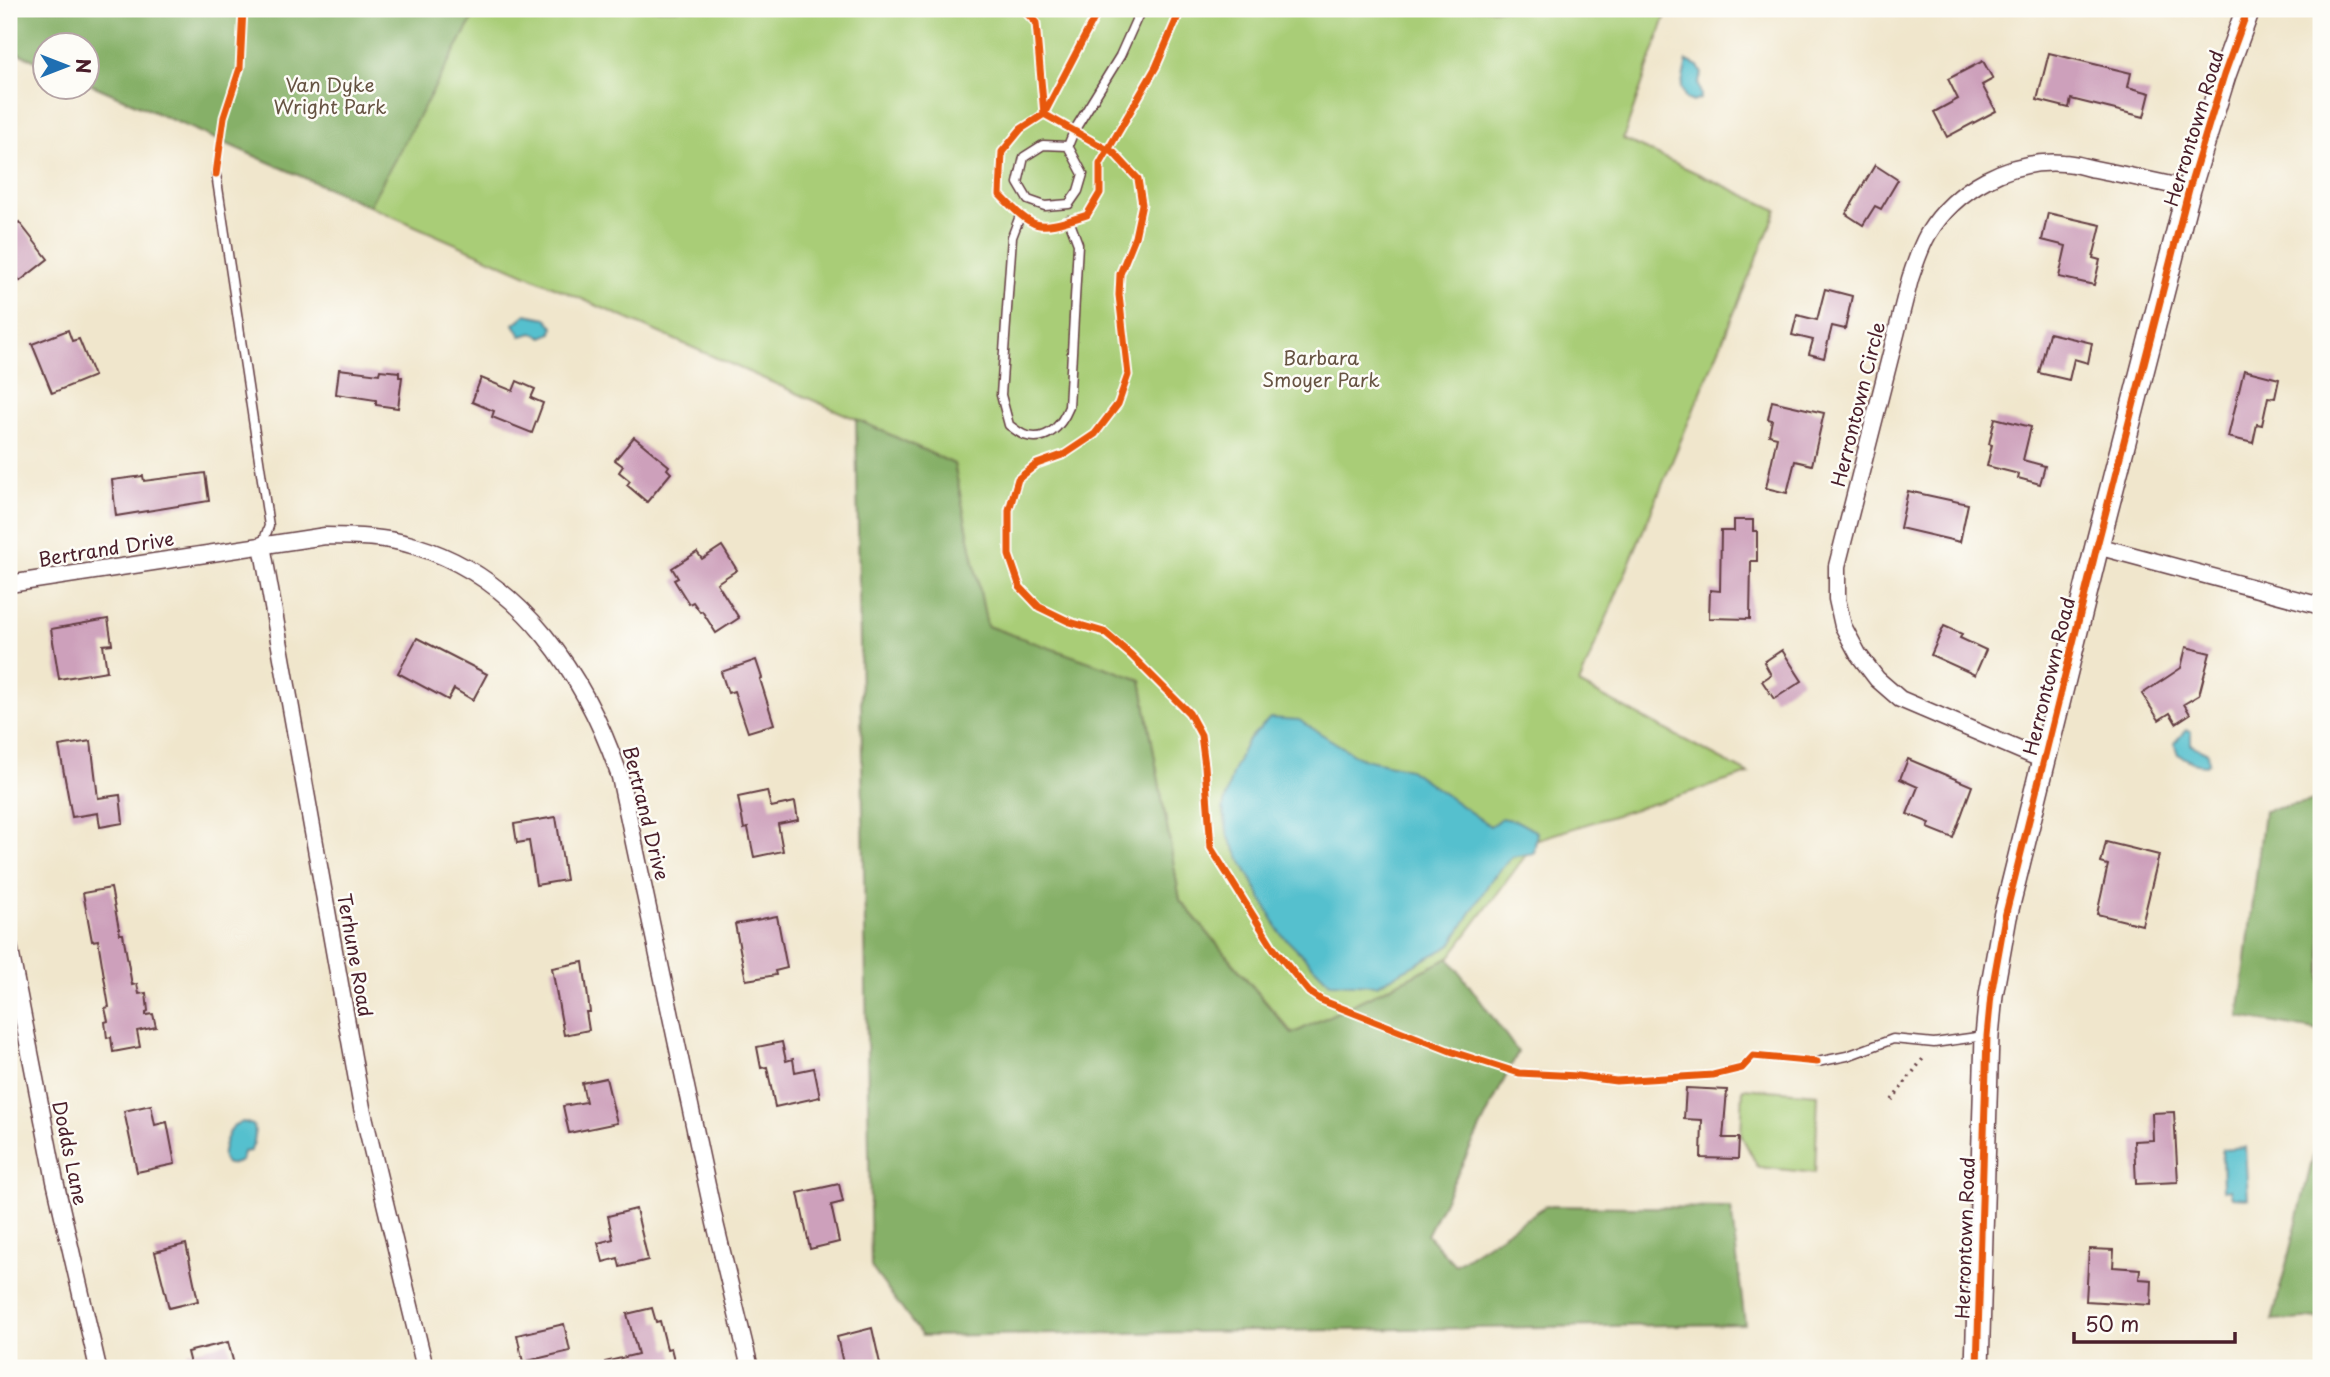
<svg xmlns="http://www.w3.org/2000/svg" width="2330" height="1377" viewBox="0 0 2330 1377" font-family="'Playpen Sans',sans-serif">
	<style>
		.green { fill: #a9cd77; stroke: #7a7651; stroke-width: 2 }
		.forest { fill: #86b068; stroke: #68684a; stroke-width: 2 }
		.water { fill: #54c0ce; stroke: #4f707c; stroke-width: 2 }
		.building { fill: #cda0bb }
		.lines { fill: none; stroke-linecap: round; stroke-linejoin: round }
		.lane-casing { stroke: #633d43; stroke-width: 11 }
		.street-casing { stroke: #633d43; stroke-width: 19 }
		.secondary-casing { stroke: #633d43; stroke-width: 26 }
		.path { stroke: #633d43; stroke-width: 3.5; stroke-dasharray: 2 5; stroke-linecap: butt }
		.lane { stroke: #fff; stroke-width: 8 }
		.street { stroke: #fff; stroke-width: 16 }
		.secondary { stroke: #fff; stroke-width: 23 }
		.cycleway-casing { stroke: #fdfcf7; stroke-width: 11 }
		.cycleway { stroke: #e8590c; stroke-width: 7 }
		.labels { text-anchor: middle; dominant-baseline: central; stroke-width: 5; stroke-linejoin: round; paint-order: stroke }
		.park-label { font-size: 19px; fill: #665342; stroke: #fdfcf7 }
		.street-label { font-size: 19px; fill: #4a1f2b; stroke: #fdfcf7 }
	</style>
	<rect width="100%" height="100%" fill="#fdfcf7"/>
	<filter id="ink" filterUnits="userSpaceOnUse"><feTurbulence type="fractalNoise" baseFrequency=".0143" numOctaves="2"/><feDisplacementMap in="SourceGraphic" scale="14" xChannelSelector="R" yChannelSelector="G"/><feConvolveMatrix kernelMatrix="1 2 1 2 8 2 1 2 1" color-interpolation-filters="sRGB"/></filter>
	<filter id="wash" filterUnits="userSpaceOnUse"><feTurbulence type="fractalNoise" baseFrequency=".00686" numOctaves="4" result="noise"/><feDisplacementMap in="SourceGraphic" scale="28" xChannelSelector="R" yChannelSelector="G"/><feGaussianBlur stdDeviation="1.57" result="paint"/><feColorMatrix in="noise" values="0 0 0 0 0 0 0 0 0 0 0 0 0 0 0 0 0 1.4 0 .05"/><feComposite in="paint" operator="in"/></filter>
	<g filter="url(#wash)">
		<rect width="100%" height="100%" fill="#f0e6cc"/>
		<g class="green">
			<path d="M9 9H1668L1623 139 1777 210 1579 684 1749 774 1538 839 1449 958 1293 1034 1180 900 1141 680 987 626 954 464 856 419 88 83V46H46L45 65 9 49Z"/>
			<path d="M1743 1088 1818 1094 1815 1173 1758 1167 1741 1135Z"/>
		</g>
		<g class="forest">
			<path d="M9 9H478L369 206 88 83V46H46L45 65 9 49Z"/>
			<path d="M856 419 954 464 987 626 1141 680 1180 900 1292 1034 1449 958 1518 1052 1427 1235 1455 1265 1546 1206 1731 1208 1745 1324 922 1336 871 1267Z"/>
			<path d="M2321 799V1031L2239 1017 2264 811Z"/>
			<path d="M2321 1125V1318L2272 1321Z"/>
		</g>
		<g class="water">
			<path d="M1687 61 1698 66 1702 74 1698 84 1701 95 1700 99 1693 102 1686 99 1681 88Z"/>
			<path d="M526 314 546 318 553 327 552 333 543 337 533 333 521 336 514 324Z"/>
			<path d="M1270 718 1299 720 1360 758 1409 769 1490 826 1502 818 1517 821 1537 832 1534 853 1512 857 1491 880 1450 946 1377 985 1330 983 1280 933 1228 836 1223 808 1232 774 1247 741Z"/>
			<path d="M2186 730 2191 733V745L2208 753 2209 762 2206 765 2196 764 2178 754 2174 743Z"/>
			<path d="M243 1122 253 1125C257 1131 254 1146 250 1151L243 1152 241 1161C210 1176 226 1135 234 1125Z"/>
			<path d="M2245 1147 2248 1198 2232 1197 2230 1189 2223 1190 2222 1149Z"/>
		</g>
		<g id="blocks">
			<g class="building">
				<path d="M2049 53 2131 73 2128 87 2150 93 2144 117 2071 99 2069 108 2037 100Z"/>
				<path d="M1983 61 1993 79 1982 85 1996 111 1947 137 1934 112 1958 99 1948 79Z"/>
				<path d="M1875 165 1898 180 1881 209 1875 206 1863 225 1846 214Z"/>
				<path d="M2048 213 2101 225 2093 258 2100 260 2094 285 2059 277 2066 246 2042 240Z"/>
				<path d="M19 222 48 259 20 281 9 267V230Z"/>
				<path d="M1825 289 1852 296 1845 329 1832 326 1824 358 1809 354 1813 340 1792 335 1797 315 1817 320Z"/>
				<path d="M68 330 72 341 79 339 94 376 52 393 32 344Z"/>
				<path d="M2049 333 2092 343 2088 363 2074 359 2069 380 2039 373Z"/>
				<path d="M339 369 379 374 380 370 399 372V377H402L398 408 376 405V400L336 394Z"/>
				<path d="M2244 370 2279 379 2275 398 2268 397 2262 425 2257 424 2253 443 2228 437Z"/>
				<path d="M481 378 513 391 517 381 535 389 531 398 543 403 532 433 492 417 494 411 472 402Z"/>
				<path d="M1772 401 1824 413 1812 465 1795 461 1787 493 1766 488 1777 437 1769 435 1772 420 1768 419Z"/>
				<path d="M1995 418 2031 427 2023 460 2045 466 2040 484 2018 478 2019 474 1987 466 1992 445 1989 444Z"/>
				<path d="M634 437 669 466 667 469 671 473 647 502 627 485 630 481 619 472 623 466 615 460Z"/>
				<path d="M205 473 209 501 116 516 112 480 143 476 144 481Z"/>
				<path d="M1908 491 1968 504 1960 542 1900 528Z"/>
				<path d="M1734 520H1753V531H1757V561H1751L1750 619 1709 618 1710 590 1720 591 1721 531H1734Z"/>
				<path d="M722 546 737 570 717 583 739 618 716 633 702 611 700 612 693 602 689 604 674 580 678 578 672 568 697 552 702 559Z"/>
				<path d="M108 619 112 644 103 645 107 671 59 679 51 629Z"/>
				<path d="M1944 626 1962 634 1960 638 1986 650 1975 675 1931 655Z"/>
				<path d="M417 638 487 674 473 700 454 689 448 700 398 673Z"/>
				<path d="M2186 647 2210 653 2199 695 2184 704 2190 714 2176 723 2170 713 2159 720 2142 694 2181 668Z"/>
				<path d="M1782 650 1802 681 1774 699 1762 681 1771 675 1764 662Z"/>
				<path d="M756 660 762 678 760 679 774 724 748 732 734 691 728 693 721 672Z"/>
				<path d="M91 741 98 798 120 795 123 823 100 827 98 813 72 817 59 746Z"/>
				<path d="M1908 759 1972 786 1953 838 1928 828 1930 823 1907 814 1918 787 1900 779Z"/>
				<path d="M767 791 771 807 795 802 798 820 778 824 783 851 754 857 748 828 744 829 738 797Z"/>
				<path d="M556 817 566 880 536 885 529 841 517 843 514 824Z"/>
				<path d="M2106 842 2159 855 2142 925 2097 914 2108 865 2101 863Z"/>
				<path d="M111 888 120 934H123L132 985 137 984 139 994 146 993 148 1011 146 1012V1015L153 1014 156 1027 137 1031 140 1047 113 1052 111 1037 107 1038 105 1022 108 1021 105 1008 109 1007 98 940 92 941 83 893Z"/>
				<path d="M777 916 787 968 775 971 776 975 746 980 735 924Z"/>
				<path d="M583 962 590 1012H586L589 1030 564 1035 552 968Z"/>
				<path d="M782 1042 786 1061 793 1059 795 1072 814 1068 820 1097 775 1107 767 1067 761 1068 757 1047Z"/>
				<path d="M606 1078 617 1123 569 1133 563 1106 586 1102 582 1083Z"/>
				<path d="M1686 1088 1727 1090 1723 1138H1739L1738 1159 1701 1158 1702 1120 1684 1119Z"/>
				<path d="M151 1105 155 1125 167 1122 175 1164 137 1172 124 1111Z"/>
				<path d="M2174 1112 2178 1182 2136 1184 2134 1141 2153 1140 2152 1113Z"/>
				<path d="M839 1184 843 1202 831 1205 839 1242 810 1249 798 1193Z"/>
				<path d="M636 1209 648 1260 620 1267 618 1258 603 1262 598 1243 613 1239 608 1216Z"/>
				<path d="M186 1244 198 1301 169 1308 155 1252Z"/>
				<path d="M2089 1249 2114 1250 2113 1267 2140 1269 2139 1279 2152 1280 2151 1305 2086 1301Z"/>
				<path d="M652 1308 656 1322 660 1321 667 1349 671 1348 676 1368H606L605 1362 638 1354 627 1314Z"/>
				<path d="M564 1324 570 1351 523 1362 517 1335Z"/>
				<path d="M872 1328 881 1368H844L837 1337Z"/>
				<path d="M228 1342 235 1368H191L187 1352Z"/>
			</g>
		</g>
	</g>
	<g filter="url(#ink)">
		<use href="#blocks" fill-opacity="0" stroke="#633d43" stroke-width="2"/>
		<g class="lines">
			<defs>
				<g id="lane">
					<path d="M1043 145 1068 146 1083 174 1078 191 1069 204 1045 206 1028 200 1018 183 1024 157Z"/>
					<path d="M1068 146 1074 131 1120 56 1141 9"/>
					<path d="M216 174 269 526 262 545"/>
					<path d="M1020 216 1012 237 1001 395 1009 425C1013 428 1019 433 1024 435 1047 443 1061 426 1069 407L1078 244 1069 220"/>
					<path d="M1817 1062 1847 1056 1893 1039 1934 1043 1984 1036"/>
				</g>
				<g id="street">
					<path d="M262 545 362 1108 425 1368"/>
					<path d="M2097 546 2321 606"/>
					<path d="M9 584 325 536C356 536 386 537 415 546 522 578 586 677 620 777L715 1223 750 1368"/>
					<path d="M2043 760 1900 699 1877 679 1858 654 1843 626 1837 599V566L1910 279C1915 264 1920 248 1928 234 1956 188 2010 159 2063 163 2074 163 2084 167 2095 169 2126 175 2158 182 2189 189"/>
					<path d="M9 945 55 1181 98 1368"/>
				</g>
				<path id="secondary" d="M1977 1368 1987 1036 1991 995 2005 917 2097 546 2189 189 2224 75 2248 9"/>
			</defs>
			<use href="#lane" class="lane-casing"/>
			<use href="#street" class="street-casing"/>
			<use href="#secondary" class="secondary-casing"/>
			<path class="path" d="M1892 1100 1925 1056"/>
			<use href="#lane" class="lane"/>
			<use href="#street" class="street"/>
			<use href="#secondary" class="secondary"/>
			<defs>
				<g id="cycleway">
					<path d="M1023 9 1036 23 1044 114 1108 150 1100 164V193L1087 215C1038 230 1037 233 1000 195L1002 152 1021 129 1044 114 1099 9"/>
					<path d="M1181 9 1156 67 1108 150 1113 152 1138 179 1142 204 1135 237 1120 274 1119 295 1128 375 1118 404 1095 434 1065 454 1037 464 1018 479 1009 510V555L1020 587 1039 607 1070 622 1104 632 1131 655 1189 713 1201 735 1205 766 1211 848 1274 949 1309 992 1321 1000 1453 1052 1519 1073 1578 1076 1616 1081 1713 1075 1742 1068 1753 1056 1817 1062"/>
					<path d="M216 174 224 117 240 68 243 9"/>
					<path d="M1977 1368 1987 1036 1991 995 2005 917 2097 546 2189 189 2224 75 2248 9"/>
				</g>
			</defs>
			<use href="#cycleway" class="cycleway-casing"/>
			<use href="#cycleway" class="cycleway"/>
		</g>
	</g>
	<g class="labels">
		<g class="park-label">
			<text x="330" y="84">Van Dyke<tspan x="330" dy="22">Wright Park</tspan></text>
			<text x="1321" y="357">Barbara<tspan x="1321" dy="22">Smoyer Park</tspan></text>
		</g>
		<g class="street-label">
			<text transform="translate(2193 128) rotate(-73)">Herrontown Road</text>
			<text transform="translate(1857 404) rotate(-76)">Herrontown Circle</text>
			<text transform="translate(106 548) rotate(-9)">Bertrand Drive</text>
			<text transform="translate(2048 676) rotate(-76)">Herrontown Road</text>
			<text transform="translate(647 813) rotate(76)">Bertrand Drive</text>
			<text transform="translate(356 955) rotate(80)">Terhune Road</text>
			<text transform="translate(71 1153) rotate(78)">Dodds Lane</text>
			<text transform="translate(1964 1238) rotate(-88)">Herrontown Road</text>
		</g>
	</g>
	<rect width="2330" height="1377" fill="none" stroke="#fdfcf7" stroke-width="35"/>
	<g transform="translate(66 66) rotate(90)"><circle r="33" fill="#fdfcf7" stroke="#b5a4a5" stroke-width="2"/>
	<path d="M0-5L12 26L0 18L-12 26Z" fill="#1f6fb2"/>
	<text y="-10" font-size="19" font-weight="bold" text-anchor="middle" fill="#4a1f2b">N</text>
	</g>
	<path d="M2074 1332v10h161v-10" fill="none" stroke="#4a1f2b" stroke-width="3.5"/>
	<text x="2085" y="1332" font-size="21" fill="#4a1f2b" stroke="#fdfcf7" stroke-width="5" paint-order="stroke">50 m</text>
</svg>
